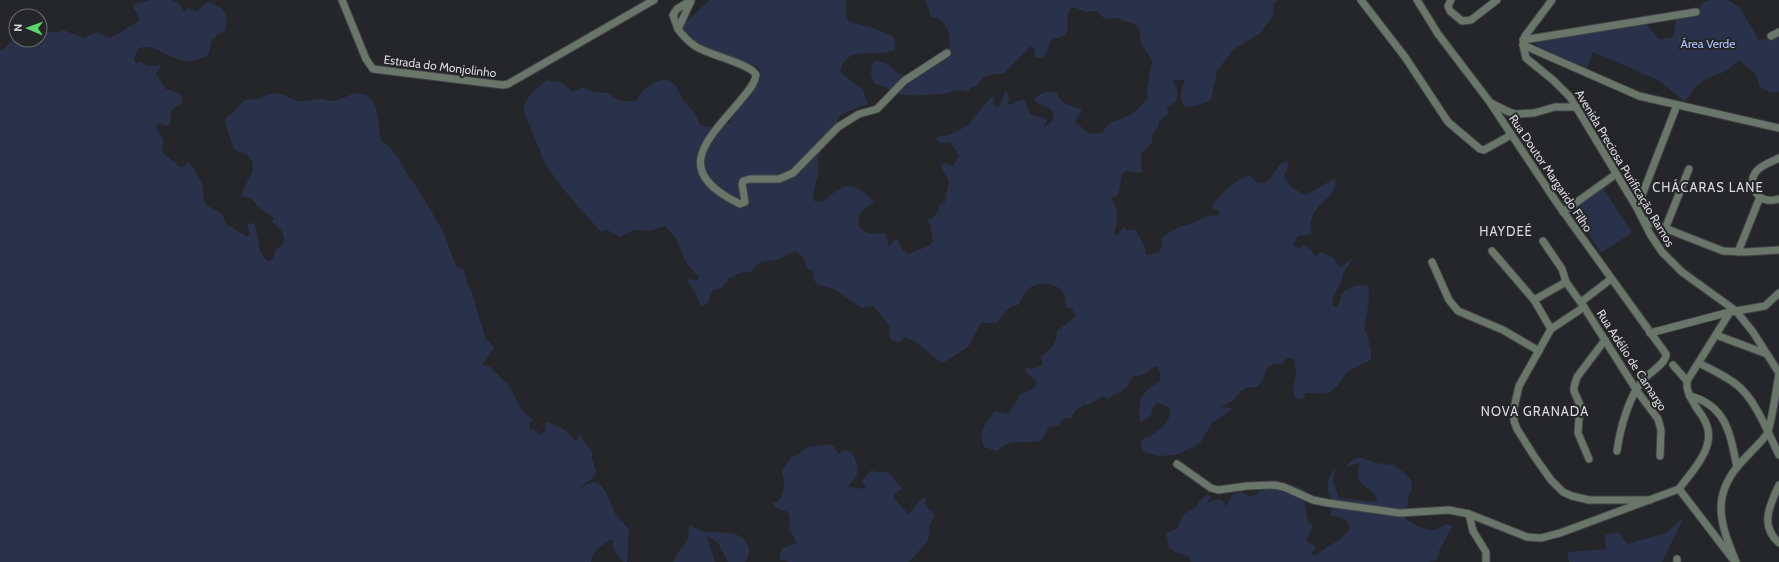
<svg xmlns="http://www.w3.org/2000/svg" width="1779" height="562" viewBox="0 0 1779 562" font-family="Cabin,sans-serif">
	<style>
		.green { fill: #2a314a }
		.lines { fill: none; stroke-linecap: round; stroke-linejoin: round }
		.minor-casing { stroke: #424346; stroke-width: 9 }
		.minor { stroke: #6a766a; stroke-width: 7 }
		.labels { text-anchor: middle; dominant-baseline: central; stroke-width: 4; stroke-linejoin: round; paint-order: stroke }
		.park-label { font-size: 12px; fill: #b0c2fa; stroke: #252629 }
		.street-label { font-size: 12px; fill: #d9d9dc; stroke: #252629 }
		.neighbourhood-label { font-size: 13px; letter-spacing: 1px; fill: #d9d9dc; stroke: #252629 }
	</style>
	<rect width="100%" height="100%" fill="#252629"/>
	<g class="green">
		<path d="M150 0H171L179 3 184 12 189 8 196 12 206 3 210 2 222 9 227 16 225 31 218 34 212 40 208 56C201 58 193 62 186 61 171 61 153 41 138 49L134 59 136 63 140 61 147 66 161 65 156 74 166 89 178 93 182 96V103L171 110 170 125 166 126 160 123 156 125 157 129 164 141 162 147 163 153 180 167 186 166V161L192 166 203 185 204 201 206 205 219 212 223 216 226 224 248 237 250 236 247 224 249 223 254 224C259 234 257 255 268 261L272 260 276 249 283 245C288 235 278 226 270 221L274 220 273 217 262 210 250 198 241 197C242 185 262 168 248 156 244 153 238 152 234 149L225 123 226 117 232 113 245 100C249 99 253 100 257 99 266 98 267 91 280 94 286 95 291 100 297 101 304 102 310 100 318 99 322 98 328 101 333 101 344 100 359 86 370 98 381 110 377 129 382 142 399 151 402 170 414 183L443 231 456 266 464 270 467 284 472 293 485 337 494 348 482 365 490 367 508 384 522 410 534 421 529 423 530 429 538 431 539 435H540L546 430 545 424 548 422 565 430 576 441 581 432 582 439 592 452V458L596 471 594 477 579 488 593 482C607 484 610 505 616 515 619 520 625 524 629 529L627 562H623L613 549V539C604 542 592 552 591 562H0V50H3L16 36V40H40V32H61V29L83 38 97 32 110 38C117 35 133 25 139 20L137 12 133 8 134 4Z"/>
		<path d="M710 0H847L846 4V19L853 23 873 28 893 36 895 43 894 50C890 51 885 53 881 53 864 54 845 49 840 72L863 90 868 104 840 115 837 122V130L822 148 818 159V174L813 194 814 201 821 202C828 199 832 193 839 189 850 181 864 191 872 200L876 198C866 212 859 205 858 226 866 235 874 234 885 233L889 247 896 238 903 250 909 254 930 245 933 241 930 224 927 220C935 217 938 214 939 205L945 202 949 180 942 169V164L946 163 953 167 959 155 951 143 948 142 943 143 936 140 938 137 949 135 967 126 990 98 995 97 993 103 998 108 1001 104 1005 91 1009 95 1008 104H1012L1020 100H1024L1030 114 1047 119 1044 128 1053 120C1056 105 1040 108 1034 99 1040 93 1049 89 1057 93 1062 105 1070 106 1082 109L1075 122C1088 131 1085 137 1103 132 1110 119 1115 122 1126 117 1134 114 1142 104 1148 98L1147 88 1152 61 1141 43 1139 29 1136 25 1117 18 1105 19 1096 11 1085 12 1074 7C1062 12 1071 26 1066 35L1051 40 1047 52 1042 58H1035L1034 48 1031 46 1003 74H994L983 78 977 85 970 88 968 92C952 88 953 93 940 94 925 95 909 97 893 93L888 88 874 83C870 74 870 69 875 61 894 62 891 72 903 75 915 77 940 58 953 54L948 51C953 38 947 18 931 17L925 0H1278L1273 4 1274 15 1259 34 1233 50 1217 71 1211 100C1201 104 1181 115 1181 96 1181 90 1184 85 1184 80H1176L1173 81C1180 93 1180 102 1166 107L1169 111 1168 114 1159 121 1158 127 1152 135V142L1141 154 1142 172 1139 173 1127 171 1122 174 1118 195 1111 198C1119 210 1118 220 1114 234L1118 235 1124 226 1127 231 1135 229 1145 247 1146 254 1150 255 1160 251 1162 245 1161 238 1178 227 1194 223 1207 216 1219 215 1220 211 1212 209C1212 199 1241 175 1250 176L1258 183C1276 183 1274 163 1287 161L1289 166 1284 175C1287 186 1295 190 1306 195L1335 178C1339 197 1316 202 1312 218 1310 223 1311 229 1311 234L1298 236 1293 245 1300 249 1303 245 1306 246 1317 257 1320 252 1333 258 1340 267 1353 258 1343 274 1341 283 1333 296 1332 304 1334 307H1338C1340 303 1340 298 1342 294 1347 287 1360 283 1368 286 1371 296 1366 318 1364 329L1365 331 1366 330 1371 351V360L1348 371 1337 386 1330 392 1322 393H1306L1302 399 1295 398 1293 391 1296 372 1294 359 1287 358 1282 364H1274L1267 368 1262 382 1256 387C1240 387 1243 391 1233 400 1230 403 1225 405 1221 407L1232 408V409L1212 423 1201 442 1185 451 1175 455 1159 456 1144 452 1140 445 1143 439C1153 435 1175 421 1169 407L1158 403 1153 406 1151 416 1141 422 1139 420 1140 399 1147 390 1160 381V373L1158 366 1151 369 1145 374 1132 377C1126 393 1120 390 1108 399L1103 396 1089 405 1085 404 1075 411 1071 418H1065L1058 426 1049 427 1044 437 1040 441C1023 445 1013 436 997 451L984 447C978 429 986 424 995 411L1009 414C1011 407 1016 403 1019 395 1026 392 1034 390 1037 382L1027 373 1025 367 1032 369 1042 365 1041 356C1050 351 1058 342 1057 331L1076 316 1072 309 1066 307C1065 303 1065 298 1064 295 1060 283 1040 281 1031 287 1025 291 1022 299 1018 305L1011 306 996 323H981L968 347 943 363C928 355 920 340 902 337V341L898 342 892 340 889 335 890 326 873 306 862 308 834 289 818 285 814 280 813 271 807 268C805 259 802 255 794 251 789 254 784 258 779 259 762 264 764 255 751 272H743L729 278C725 286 721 289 712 291L707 304 701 306 695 292 687 281 689 279 697 280 699 277 687 264 675 237 665 226 649 231 633 230 621 237 607 230 601 232 563 189 545 164 523 109C525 97 538 87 547 80L561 82 573 92 583 87 593 92 609 93C617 101 624 102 636 101 644 88 650 82 667 79L676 86 683 100 694 112 701 126 716 128 730 123C735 102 760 93 761 72L756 66C736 65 691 47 682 28 685 22 703 6 710 0Z"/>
		<path d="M1710 0H1728L1740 8 1759 40 1779 38V92L1771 93 1760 87 1755 74 1739 60 1726 71 1706 79 1695 87 1685 102 1660 81 1593 52 1587 68 1536 46V43L1539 40 1646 24 1659 39 1673 37 1676 20 1695 13 1704 2Z"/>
		<path d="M1603 188 1632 233 1601 253 1572 208Z"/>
		<path d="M828 444 833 446 839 454 845 450 852 452C858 467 862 473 849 485L850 487 866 489V486L862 482 870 471C873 470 875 472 879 472 897 471 891 481 903 488L894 494 893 497 908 514C917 510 915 498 927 498 922 508 931 508 935 515L930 524 928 541 909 562H789L779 559 781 550 787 546 796 544 797 542 789 530 790 520 788 512 776 508 772 503 778 502C782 496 785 487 784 480 784 476 781 474 782 471 783 466 789 463 791 457L797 455 808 447Z"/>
		<path d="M1358 457 1376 463 1393 465 1406 474 1411 480 1412 490 1408 497V504L1402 515C1407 522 1422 529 1430 530 1436 531 1441 526 1446 524L1450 525 1452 527 1439 551 1437 560 1429 562H1191L1189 557 1176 552 1169 548 1166 533 1177 529 1184 514 1197 506 1200 500 1206 495 1211 496 1208 502 1219 499 1223 501 1226 507 1232 495 1241 492 1249 496 1256 495 1262 488 1269 484 1271 490C1286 479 1291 484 1307 491 1302 502 1306 510 1308 522L1313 526 1306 541 1315 546V550L1311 553 1315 556C1319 554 1322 550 1326 548 1334 543 1360 531 1344 519 1341 517 1335 517 1331 516L1330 501 1331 498C1326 487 1326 478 1335 468V472L1333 481 1339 498 1374 502 1378 500C1374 491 1364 488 1358 479L1359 463 1345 467 1352 460Z"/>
		<path d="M1684 517 1662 562H1569L1567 552 1606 549 1605 535 1619 532 1627 544 1666 533Z"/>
		<path d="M689 525C695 528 701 531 707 532 722 533 739 529 747 544 751 550 749 557 745 562H728L718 543 708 536 707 538 715 562H673L677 554 688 539Z"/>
	</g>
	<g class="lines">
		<defs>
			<g id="minor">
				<path d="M342 0 366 59 373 69 503 85 508 84 654 0"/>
				<path d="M1361 0 1405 57 1448 122 1480 149 1484 150 1511 135"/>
				<path d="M1417 0 1438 34 1489 101 1557 203 1666 354C1667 363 1650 372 1644 379 1629 395 1620 429 1617 451"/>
				<path d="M1451 0 1448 6 1450 11 1462 21 1471 20 1497 0"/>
				<path d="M1552 0 1525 36 1523 45 1526 58 1553 80 1570 97 1637 208 1650 234 1662 252 1682 272 1736 311 1753 332 1779 373"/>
				<path d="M691 1 678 29C683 36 688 41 695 46 708 55 752 64 756 75 755 85 746 93 740 101 705 142 672 171 740 204L745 202 742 184 743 181 750 179H779L793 173 838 127 859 114 877 109 904 81 947 53"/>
				<path d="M678 29 673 15 677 9 690 1"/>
				<path d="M1771 36 1779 32"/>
				<path d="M1523 40 1696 12"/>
				<path d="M1523 45 1639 96 1779 128"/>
				<path d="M1491 103 1509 112 1516 114 1534 113 1555 107H1576"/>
				<path d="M1779 158C1772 162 1760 165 1755 173 1749 182 1755 198 1767 200 1771 201 1775 200 1779 199"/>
				<path d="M1637 208 1677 105"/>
				<path d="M1563 212 1616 174"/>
				<path d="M1644 220 1723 251 1745 252 1779 250"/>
				<path d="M1665 229 1689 169"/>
				<path d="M1543 241 1562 269 1566 282 1584 307 1637 391 1658 419 1661 430 1660 456"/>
				<path d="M1492 251 1534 300 1551 329"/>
				<path d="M1738 252 1760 197"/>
				<path d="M1432 262 1449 300 1458 311 1503 330 1539 351"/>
				<path d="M1534 300 1566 282"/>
				<path d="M1581 302 1611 279"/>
				<path d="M1584 307 1551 329 1519 386 1514 408V421L1517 429 1534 456 1551 480 1563 492 1572 496 1589 500H1650"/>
				<path d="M1650 333 1730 312"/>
				<path d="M1716 335 1767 354"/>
				<path d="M1699 363C1712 370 1726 376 1737 385 1756 400 1768 433 1779 455"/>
				<path d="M1673 365 1687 381"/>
				<path d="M1690 396C1727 406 1730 434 1737 467"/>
				<path d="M1589 459 1578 433 1580 405 1574 391V387L1577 377 1605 340"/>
				<path d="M1177 464 1211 488 1218 490 1247 486 1274 485 1284 487 1313 500 1328 503 1400 513 1449 510 1469 514 1473 531 1486 552V562"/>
				<path d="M1779 485C1770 505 1759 525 1779 543"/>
				<path d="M1679 489C1691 472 1715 449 1707 426 1705 419 1700 413 1696 407 1691 398 1686 392 1687 381L1730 312 1765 306 1779 293"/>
				<path d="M1679 489 1732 558"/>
				<path d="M1469 514 1527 537 1541 538 1560 533 1679 489"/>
				<path d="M1677 559V562"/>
				<path d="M1736 562C1722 527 1710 499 1738 466 1747 455 1759 445 1767 434 1771 427 1777 385 1779 374"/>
			</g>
		</defs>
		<use href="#minor" class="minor-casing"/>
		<use href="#minor" class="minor"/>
	</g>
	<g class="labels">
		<g class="park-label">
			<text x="1708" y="43">Área Verde</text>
		</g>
		<g class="street-label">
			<text transform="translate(440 66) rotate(7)">Estrada do Monjolinho</text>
			<text transform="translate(1625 168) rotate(59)">Avenida Preciosa Purificação Ramos</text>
			<text transform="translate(1551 173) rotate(56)">Rua Doutor Margarido Filho</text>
			<text transform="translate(1632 360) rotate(57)">Rua Adélio de Camargo</text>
		</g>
		<g class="neighbourhood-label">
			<text x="1708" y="187">CHÁCARAS LANE</text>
			<text x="1506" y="231">HAYDEÉ</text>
			<text x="1535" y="411">NOVA GRANADA</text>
		</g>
	</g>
	<g transform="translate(28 28) rotate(272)"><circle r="19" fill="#252629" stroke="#6d6e71"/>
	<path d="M0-3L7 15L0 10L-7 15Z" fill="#5cd56d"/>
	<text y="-6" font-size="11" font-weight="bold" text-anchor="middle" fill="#d9d9dc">N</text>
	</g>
</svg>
